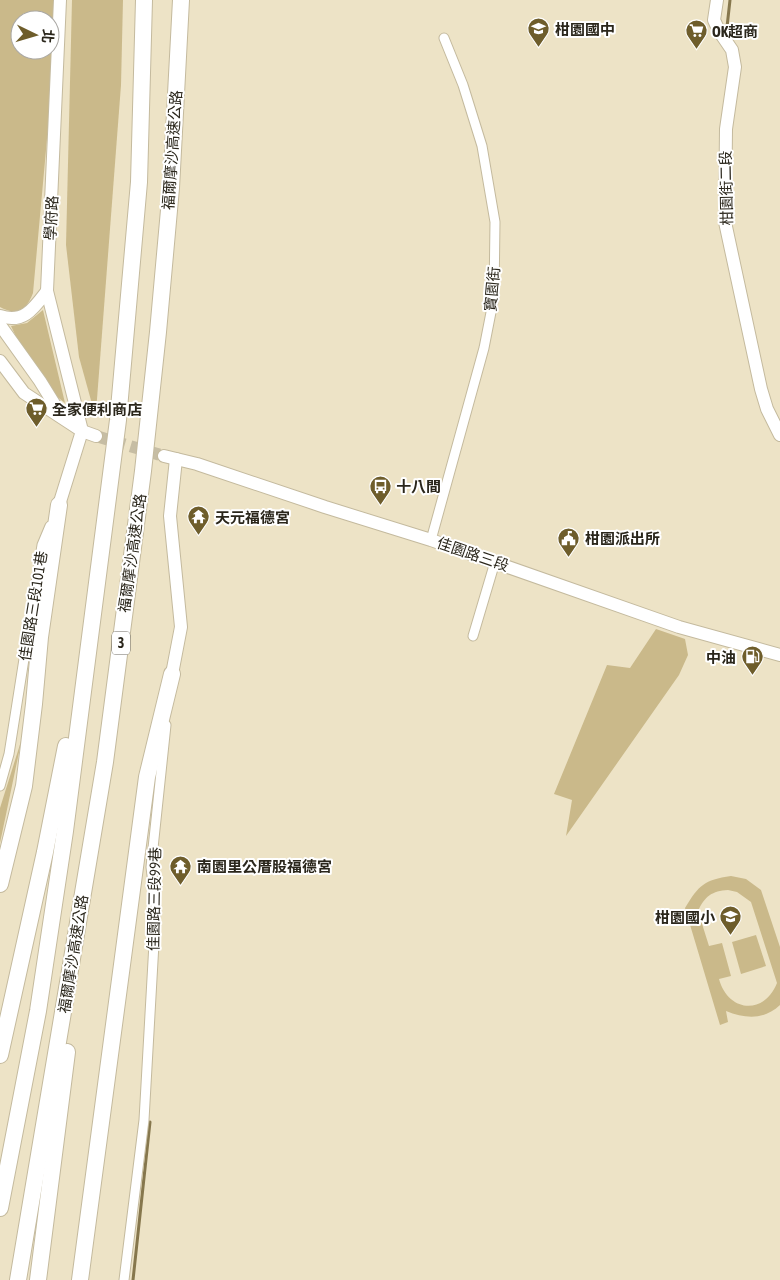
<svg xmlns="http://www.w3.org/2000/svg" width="780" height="1280" viewBox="0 0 780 1280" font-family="'Asap Condensed','Noto Sans TC',sans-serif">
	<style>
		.green { fill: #cab98a; fill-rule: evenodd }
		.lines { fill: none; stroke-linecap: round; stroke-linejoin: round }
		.stream { stroke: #86774d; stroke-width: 3 }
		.secondary-tunnel { stroke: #c6bda4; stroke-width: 12; stroke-dasharray: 12 6; stroke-linecap: butt }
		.street-casing { stroke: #c4ba9e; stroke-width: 11 }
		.secondary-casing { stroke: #c4ba9e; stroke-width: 14 }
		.highway-casing { stroke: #c4ba9e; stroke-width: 18 }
		.street { stroke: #fff; stroke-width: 9 }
		.secondary { stroke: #fff; stroke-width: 12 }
		.highway { stroke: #fff; stroke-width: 16 }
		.labels { text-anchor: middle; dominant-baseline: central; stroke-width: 4; stroke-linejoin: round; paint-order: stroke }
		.shield { fill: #fff; stroke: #6a675f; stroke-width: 1 }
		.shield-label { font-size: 14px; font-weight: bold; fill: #2a261b }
		.poi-label { font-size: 15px; font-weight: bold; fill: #2a261b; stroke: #fff; text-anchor: start }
		.street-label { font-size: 15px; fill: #2a261b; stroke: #fff }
	</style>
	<rect width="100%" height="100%" fill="#ede3c6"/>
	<g class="green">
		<path d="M0 0H55L53 73 33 293C27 309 18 317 0 307ZM20 20H50V50H20Z"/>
		<path d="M72 0H123L121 85 96 412 92 404 79 357 66 245Z"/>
		<path d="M43 310 65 403 37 381 11 326 27 323Z"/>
		<path d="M656 629 685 639 688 655 679 675 566 836 572 800 554 794 607 665 630 668Z"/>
		<path d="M22 738 0 843V808Z"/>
		<path d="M731 876 746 879 761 890 780 947V1005C764 1020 746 1019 726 1011L728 1022 720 1025 685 908C699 885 704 880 731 876ZM728 890 737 892 751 902 777 983C764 1016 728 1012 719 979L731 976 722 943 709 946 698 911C705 896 712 891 728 890Z"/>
		<path d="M756 935 766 966 741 974 732 942Z"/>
	</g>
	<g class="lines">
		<g class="stream">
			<path d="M727 27 730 0"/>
			<path d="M133 1280 150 1122"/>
		</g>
		<path class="secondary-tunnel" d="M96 436 164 456"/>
		<defs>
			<g id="street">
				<path d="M431 540 484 348 494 297 495 222 482 146 463 85 444 38"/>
				<path d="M473 636 495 562"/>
				<path d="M0 786 9 754 42 545 50 526"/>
				<path d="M124 1280 144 1120 156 908 151 867 166 725"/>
			</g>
			<g id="secondary">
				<path d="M60 0 47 291 82 431"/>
				<path d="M717 0 714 20 719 31 732 50 735 67 726 129 725 222 761 389 767 409 780 435"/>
				<path d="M0 316C24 324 34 308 47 291"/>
				<path d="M0 325 40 381 61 415"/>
				<path d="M0 361 24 393 82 431 96 436"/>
				<path d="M164 456 197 464 325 507 431 540 679 627 780 655"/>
				<path d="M59 505 82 431"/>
				<path d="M172 674 181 627 170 516 176 459"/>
			</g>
			<g id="highway">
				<path d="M0 884 24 786 34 704 40 637 59 505"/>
				<path d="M0 1055 45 852 66 746"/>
				<path d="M0 1208 38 1011 65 831 118 420 139 182 144 0"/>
				<path d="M18 1280 105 762 143 471 158 332 171 188 181 0"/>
				<path d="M38 1280 67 1052"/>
				<path d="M80 1280 147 777 172 674"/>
			</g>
		</defs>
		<use href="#street" class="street-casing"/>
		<use href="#secondary" class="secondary-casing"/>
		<use href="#highway" class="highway-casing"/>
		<use href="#street" class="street"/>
		<use href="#secondary" class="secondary"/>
		<use href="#highway" class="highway"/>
	</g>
	<defs>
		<symbol id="school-pin" viewBox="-11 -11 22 30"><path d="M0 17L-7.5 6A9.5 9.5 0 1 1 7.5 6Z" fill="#6e5d2b" stroke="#fff"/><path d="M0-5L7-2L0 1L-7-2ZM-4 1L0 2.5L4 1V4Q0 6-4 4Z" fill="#fff"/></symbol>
		<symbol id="supermarket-pin" viewBox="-11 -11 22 30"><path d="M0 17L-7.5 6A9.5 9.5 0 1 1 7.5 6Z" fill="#6e5d2b" stroke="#fff"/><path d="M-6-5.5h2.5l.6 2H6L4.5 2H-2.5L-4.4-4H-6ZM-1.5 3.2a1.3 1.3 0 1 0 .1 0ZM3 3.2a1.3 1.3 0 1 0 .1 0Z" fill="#fff"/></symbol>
		<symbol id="bus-pin" viewBox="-11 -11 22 30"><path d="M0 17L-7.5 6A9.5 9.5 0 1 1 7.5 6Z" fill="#6e5d2b" stroke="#fff"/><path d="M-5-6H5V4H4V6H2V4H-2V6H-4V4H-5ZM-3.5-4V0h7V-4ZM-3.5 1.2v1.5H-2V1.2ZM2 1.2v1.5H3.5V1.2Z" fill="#fff"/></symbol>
		<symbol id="temple-pin" viewBox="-11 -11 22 30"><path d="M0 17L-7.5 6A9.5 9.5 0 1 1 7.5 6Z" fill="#6e5d2b" stroke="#fff"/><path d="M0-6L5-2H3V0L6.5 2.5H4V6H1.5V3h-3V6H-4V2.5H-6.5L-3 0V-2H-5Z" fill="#fff"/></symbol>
		<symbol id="civic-pin" viewBox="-11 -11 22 30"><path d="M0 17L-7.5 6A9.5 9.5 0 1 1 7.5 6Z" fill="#6e5d2b" stroke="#fff"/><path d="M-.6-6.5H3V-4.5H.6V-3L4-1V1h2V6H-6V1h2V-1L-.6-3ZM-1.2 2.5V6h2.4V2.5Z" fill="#fff"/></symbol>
		<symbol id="fuel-pin" viewBox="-11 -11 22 30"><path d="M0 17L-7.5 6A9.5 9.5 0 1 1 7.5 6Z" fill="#6e5d2b" stroke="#fff"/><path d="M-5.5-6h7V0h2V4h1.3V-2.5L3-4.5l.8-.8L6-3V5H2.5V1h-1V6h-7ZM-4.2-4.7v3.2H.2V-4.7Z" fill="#fff"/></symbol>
	</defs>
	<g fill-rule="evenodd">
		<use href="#school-pin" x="526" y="16" width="25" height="34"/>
		<use href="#supermarket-pin" x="684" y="18" width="25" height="34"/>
		<use href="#supermarket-pin" x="24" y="396" width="25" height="34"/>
		<use href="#bus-pin" x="368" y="474" width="25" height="34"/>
		<use href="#temple-pin" x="186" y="504" width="25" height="34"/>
		<use href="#civic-pin" x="556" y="526" width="25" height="34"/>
		<use href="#fuel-pin" x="740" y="644" width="25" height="34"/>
		<use href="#temple-pin" x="168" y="854" width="25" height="34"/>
		<use href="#school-pin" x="718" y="904" width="25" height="34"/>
	</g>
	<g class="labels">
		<rect class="shield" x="112" y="631.5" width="18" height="23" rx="4"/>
		<g class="shield-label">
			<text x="121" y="643">3</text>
		</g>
		<g class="poi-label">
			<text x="555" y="29">柑園國中</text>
			<text x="712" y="31">OK超商</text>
			<text x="52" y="409">全家便利商店</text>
			<text x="396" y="486">十八間</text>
			<text x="215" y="517">天元福德宮</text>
			<text x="585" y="538">柑園派出所</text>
			<text x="736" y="657" text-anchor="end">中油</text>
			<text x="197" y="866">南園里公厝股福德宮</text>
			<text x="715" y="917" text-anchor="end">柑園國小</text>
		</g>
		<g class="street-label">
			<text transform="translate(172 150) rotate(-86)">福爾摩沙高速公路</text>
			<text transform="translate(726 188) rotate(-91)">柑園街二段</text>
			<text transform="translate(51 218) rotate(-87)">學府路</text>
			<text transform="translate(492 289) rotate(-85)">寶園街</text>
			<text transform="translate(132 553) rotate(-82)">福爾摩沙高速公路</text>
			<text transform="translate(473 554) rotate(19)">佳園路三段</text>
			<text transform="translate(33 606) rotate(-81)">佳園路三段101巷</text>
			<text transform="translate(154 899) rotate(-89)">佳園路三段99巷</text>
			<text transform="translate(73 954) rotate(-81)">福爾摩沙高速公路</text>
		</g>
	</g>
	<g transform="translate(35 35) rotate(95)"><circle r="24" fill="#ffffff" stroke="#aaa8a4"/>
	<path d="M0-4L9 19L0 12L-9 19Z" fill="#6e5d2b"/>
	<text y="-8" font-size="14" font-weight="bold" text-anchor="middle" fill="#2a261b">北</text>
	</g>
</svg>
